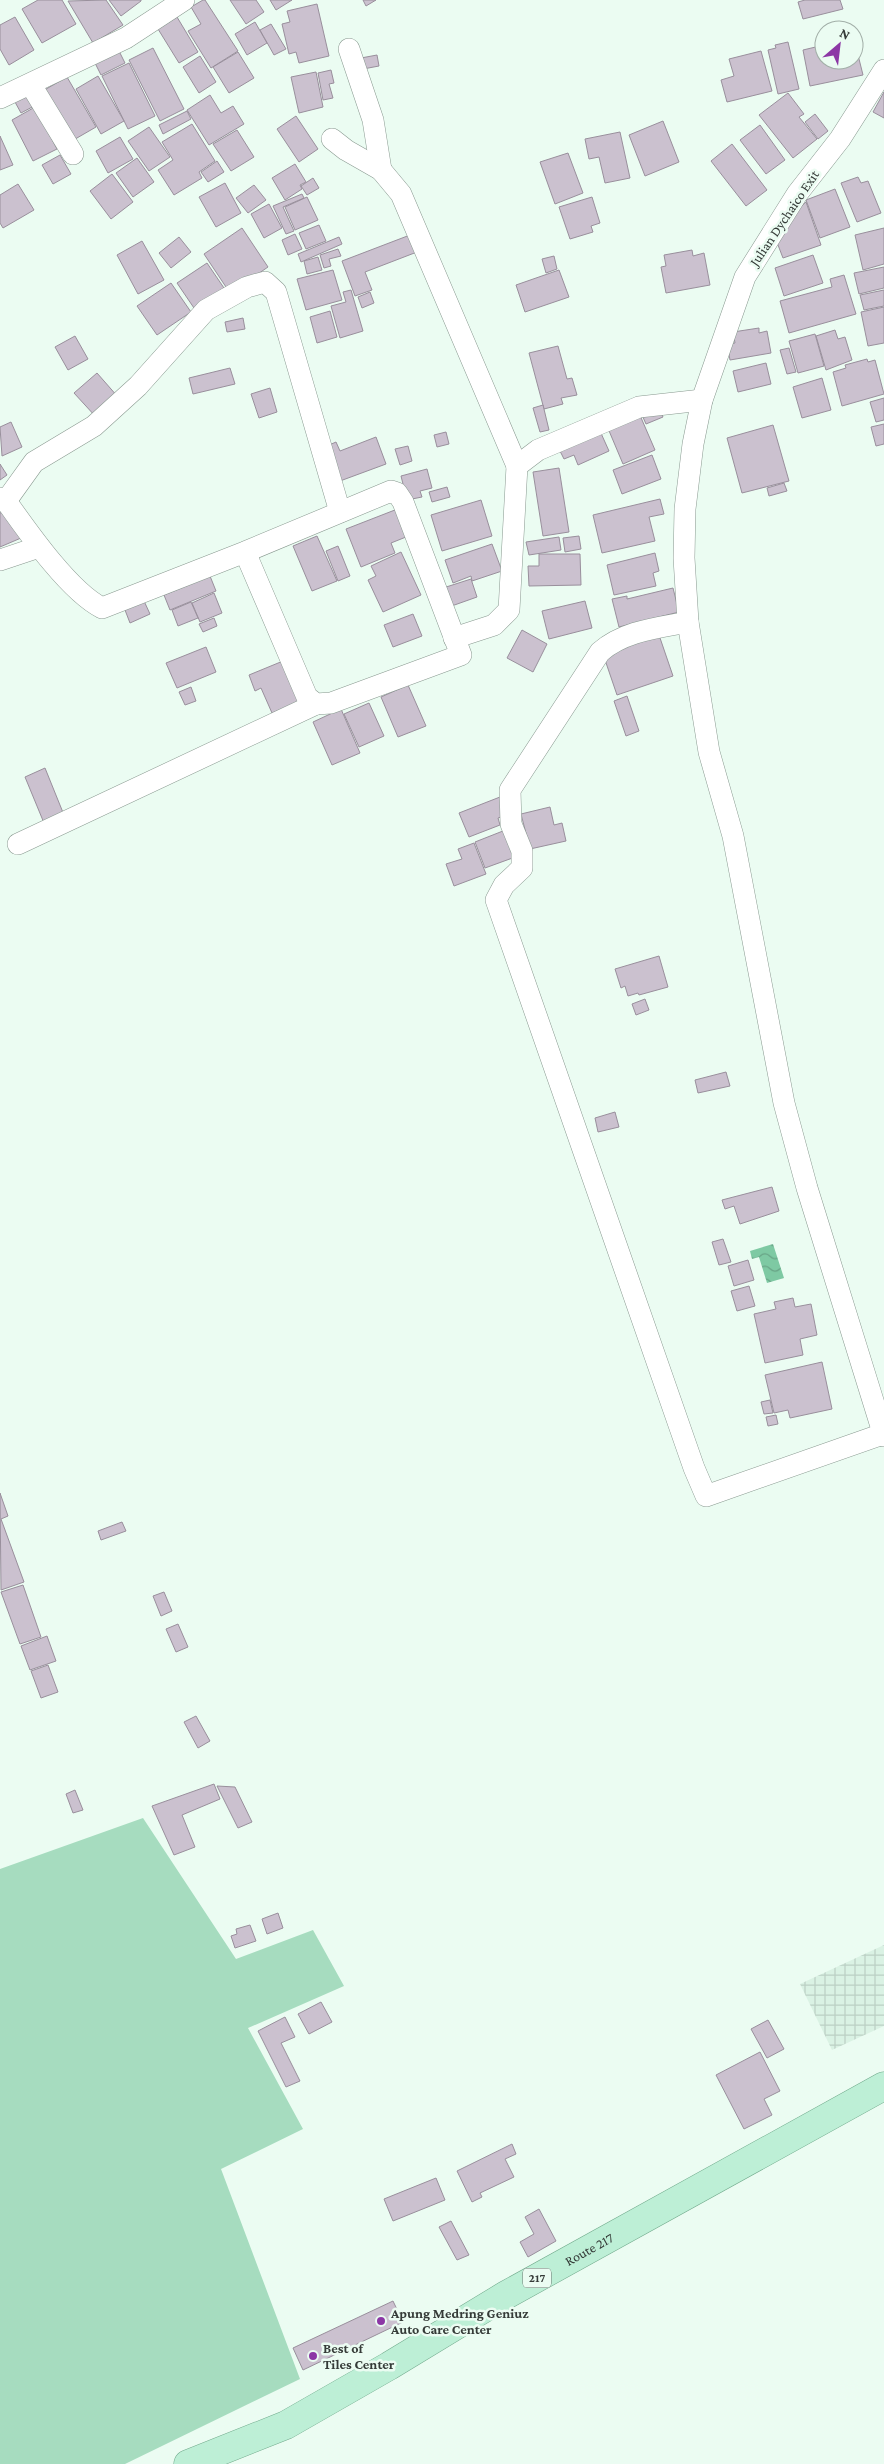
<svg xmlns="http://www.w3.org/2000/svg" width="884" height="2464" viewBox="0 0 884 2464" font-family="'Crimson Pro',serif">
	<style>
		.industrial { fill: url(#industrial-grid) }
		.grass { fill: #a6dcbf }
		.water { fill: url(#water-waves) }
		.building { fill: #cbc1cf; stroke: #998f9c }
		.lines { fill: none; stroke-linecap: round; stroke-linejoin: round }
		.street-casing { stroke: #899990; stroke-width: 22 }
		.primary-casing { stroke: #71aa8c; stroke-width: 29 }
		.street { stroke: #fff; stroke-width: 21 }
		.primary { stroke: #bdefd6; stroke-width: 28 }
		.poi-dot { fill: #8c37a5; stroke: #ebfcf2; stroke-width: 2 }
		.labels { text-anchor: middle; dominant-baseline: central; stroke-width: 5; stroke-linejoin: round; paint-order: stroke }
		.shield { fill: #ebfcf2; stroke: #6c7570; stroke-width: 1 }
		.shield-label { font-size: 12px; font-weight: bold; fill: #353b38 }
		.street-label { font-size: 14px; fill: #353b38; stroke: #ebfcf2 }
		.poi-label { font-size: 14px; font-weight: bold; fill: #353b38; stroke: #ebfcf2; text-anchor: start }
	</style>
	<defs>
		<pattern id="industrial-grid" width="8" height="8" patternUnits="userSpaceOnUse" patternTransform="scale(1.25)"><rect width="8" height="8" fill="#daf2e4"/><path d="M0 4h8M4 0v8" fill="none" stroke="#bcd0c4"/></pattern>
		<pattern id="water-waves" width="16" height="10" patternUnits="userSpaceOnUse" patternTransform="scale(1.25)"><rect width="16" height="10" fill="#7ec9a3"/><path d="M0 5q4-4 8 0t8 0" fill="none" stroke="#68a486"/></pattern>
	</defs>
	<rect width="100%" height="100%" fill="#ebfcf2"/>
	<path class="industrial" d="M884 1945V2026L832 2050 800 1984Z"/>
	<path class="grass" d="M143 1818 236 1959 313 1930 344 1986 248 2028 303 2129 221 2169 300 2379 125 2464H0V1869Z"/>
	<path class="water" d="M773 1244 784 1278 767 1283 759 1257 752 1259 750 1251Z"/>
	<g class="building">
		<path d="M38 0H62L76 24 42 43 22 9Z"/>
		<path d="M106 0 123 25 93 43 68 1Z"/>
		<path d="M109 0H141V1L121 16Z"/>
		<path d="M203 0H205L238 51 211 68 188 31 201 24 191 7Z"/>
		<path d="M230 0H256L264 12 246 24Z"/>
		<path d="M270 0H292L276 10Z"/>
		<path d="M363 0H376L366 6Z"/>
		<path d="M805 0H840L843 9 803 19 798 2Z"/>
		<path d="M317 4 329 56 299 63 296 52 289 54 282 24 290 22 287 11Z"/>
		<path d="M15 17 34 50 9 65 0 49V25Z"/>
		<path d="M177 17 198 52 179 63 158 29Z"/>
		<path d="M255 22 267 43 247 55 235 34Z"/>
		<path d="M271 24 286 49 274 55 260 30Z"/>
		<path d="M854 39 863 75 810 86 803 50 824 45V60H854Z"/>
		<path d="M788 42 799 89 778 94 768 50 776 48 775 45Z"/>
		<path d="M153 48 184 109 160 121 129 60Z"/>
		<path d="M118 49 125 63 101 75 94 61Z"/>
		<path d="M761 51 772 91 727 102 721 80 734 76 729 59Z"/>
		<path d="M238 52 254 78 229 93 213 67Z"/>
		<path d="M377 55 379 66 363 69 361 58Z"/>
		<path d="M200 56 216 82 199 93 183 67Z"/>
		<path d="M129 63 155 116 128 129 102 76Z"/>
		<path d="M331 70 334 83 329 84 333 98 323 100 318 73Z"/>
		<path d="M316 72 323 107 299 113 291 77Z"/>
		<path d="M98 76 124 121 101 134 76 89Z"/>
		<path d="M67 77 96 127 70 142 41 92Z"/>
		<path d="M884 92V118L873 112Z"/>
		<path d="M788 93 804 114 799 117 817 139 793 158 759 115Z"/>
		<path d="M30 94 36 105 21 113 15 102Z"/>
		<path d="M210 95 221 113 233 106 244 124 209 145 187 110Z"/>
		<path d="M35 107 57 149 33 161 12 120Z"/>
		<path d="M187 111 191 119 163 134 159 125Z"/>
		<path d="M815 114 828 131 818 139 805 122Z"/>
		<path d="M296 116 318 149 299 162 277 129Z"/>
		<path d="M663 121 679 162 645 176 629 135Z"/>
		<path d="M192 124 215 161 199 172 202 178 174 195 158 170 173 160 162 142Z"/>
		<path d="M760 125 785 160 766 174 740 140Z"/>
		<path d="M149 127 170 157 149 171 128 141Z"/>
		<path d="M237 130 254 157 231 171 213 144Z"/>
		<path d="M620 132 630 178 605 183 599 157 589 159 585 139Z"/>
		<path d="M0 136 13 165 0 170Z"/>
		<path d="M120 137 133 159 108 173 96 151Z"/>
		<path d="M732 144 767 190 746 206 711 161Z"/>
		<path d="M568 153 583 193 555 204 540 162Z"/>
		<path d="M60 155 71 174 53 184 42 165Z"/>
		<path d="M137 158 154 182 133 197 116 173Z"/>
		<path d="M217 161 224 172 208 182 201 172Z"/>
		<path d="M295 164 306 182 300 185 302 189 285 200 272 178Z"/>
		<path d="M112 174 133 202 111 219 90 191Z"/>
		<path d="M858 177 861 183 868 181 881 213 857 222 841 183Z"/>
		<path d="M313 178 319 188 307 195 301 186Z"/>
		<path d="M225 183 241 213 216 227 199 197Z"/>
		<path d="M18 184 34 210 3 228 0 223V195Z"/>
		<path d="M254 185 266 200 248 213 236 198Z"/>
		<path d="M835 189 850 227 820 238 806 200Z"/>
		<path d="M302 194 304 198 283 207 294 231 286 234 273 206Z"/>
		<path d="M307 197 318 220 295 230 285 207Z"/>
		<path d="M592 197 600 223 591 226 593 232 570 239 559 207Z"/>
		<path d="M806 202 821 245 783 258 773 232Z"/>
		<path d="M269 204 282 228 264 238 251 214Z"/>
		<path d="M319 225 326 241 306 249 299 233Z"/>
		<path d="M242 228 268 267 230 293 204 254Z"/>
		<path d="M884 228V264L863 270 855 235Z"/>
		<path d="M295 234 302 249 288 255 282 240Z"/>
		<path d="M410 235 417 252 365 272 372 290 355 296 342 261Z"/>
		<path d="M179 237 191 252 171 268 159 253Z"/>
		<path d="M339 237 342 244 301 262 298 254Z"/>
		<path d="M142 241 164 280 138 294 117 255Z"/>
		<path d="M338 249 341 256 329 259 331 266 324 268 320 255Z"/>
		<path d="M692 250 693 256 704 253 710 285 666 293 661 267 666 266 664 255Z"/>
		<path d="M813 255 823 283 784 296 775 268Z"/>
		<path d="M554 256 557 269 546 273 542 259Z"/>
		<path d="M318 257 322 270 307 274 304 261Z"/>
		<path d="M207 263 224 288 194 308 177 283Z"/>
		<path d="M884 267V288L859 294 854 273Z"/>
		<path d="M333 270 342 300 306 310 297 279Z"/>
		<path d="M559 270 569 297 525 312 516 285Z"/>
		<path d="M844 275 856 314 789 333 780 301 832 287 830 279Z"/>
		<path d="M171 283 191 312 157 335 137 306Z"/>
		<path d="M351 290 363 331 340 338 331 306 346 302 343 292Z"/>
		<path d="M884 290V306L864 310 860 295Z"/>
		<path d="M370 292 374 303 362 308 358 297Z"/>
		<path d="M884 307V343L868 346 861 312Z"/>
		<path d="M330 311 337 337 317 343 310 317Z"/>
		<path d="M243 318 245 329 227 332 225 322Z"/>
		<path d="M759 328V333L767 331 771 353 730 360 727 344 735 343 733 332Z"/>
		<path d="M835 330 838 339 845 337 852 360 826 370 816 336Z"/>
		<path d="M815 334 824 366 798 373 789 341Z"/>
		<path d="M75 336 88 359 68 370 55 347Z"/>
		<path d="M558 346 567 379 572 378 577 395 561 398 563 404 544 409 529 353Z"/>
		<path d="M789 348 796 372 787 374 780 350Z"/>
		<path d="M867 359 868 362 875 360 884 394 842 406 833 372 846 368 845 365Z"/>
		<path d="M766 363 771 384 738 392 733 371Z"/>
		<path d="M230 368 235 384 193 394 189 378Z"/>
		<path d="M97 373 118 397 96 417 74 393Z"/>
		<path d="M822 378 831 410 802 418 793 387Z"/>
		<path d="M270 388 277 412 259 418 251 394Z"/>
		<path d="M884 398V420L876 422 870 402Z"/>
		<path d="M543 405 549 430 540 432 533 408Z"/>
		<path d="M659 408 663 417 646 424 642 415Z"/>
		<path d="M639 413 655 450 623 464 607 426Z"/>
		<path d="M11 422 22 447 2 456 0 427Z"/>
		<path d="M884 424V444L876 446 871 427Z"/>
		<path d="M773 425 789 481 742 493 727 438Z"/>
		<path d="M600 431 609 451 578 465 574 455 564 459 559 449Z"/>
		<path d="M446 432 449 444 437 447 434 435Z"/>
		<path d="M376 437 386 464 340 481 327 446 336 442 340 451Z"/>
		<path d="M408 446 412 461 400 465 395 449Z"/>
		<path d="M652 455 661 479 622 494 613 470Z"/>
		<path d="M0 464 7 475 0 480Z"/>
		<path d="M559 468 569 532 543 536 533 472Z"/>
		<path d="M427 469 432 488 420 491 422 497 407 500 401 476Z"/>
		<path d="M784 483 787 491 769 496 767 488Z"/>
		<path d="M447 487 450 497 432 502 429 492Z"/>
		<path d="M660 499 664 514 649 517 655 541 602 553 593 515Z"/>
		<path d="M481 500 492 536 442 551 431 515Z"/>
		<path d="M400 508 411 535 391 543 395 553 361 567 346 529Z"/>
		<path d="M8 509 21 538 0 547V513Z"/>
		<path d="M317 536 337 581 312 591 293 546Z"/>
		<path d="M579 536 581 549 565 552 563 538Z"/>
		<path d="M559 537 561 550 529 555 526 542Z"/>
		<path d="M492 544 502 571 472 581 471 576 453 583 445 560Z"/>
		<path d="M338 546 350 576 338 581 326 551Z"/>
		<path d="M401 552 421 595 383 612 368 580 376 576 371 566Z"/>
		<path d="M655 553 659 571 653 573 656 586 614 595 607 565Z"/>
		<path d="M539 554H580L581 585 529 586 528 566H539Z"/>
		<path d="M210 576 216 591 170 610 164 595Z"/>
		<path d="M471 579 477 597 446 608 440 589Z"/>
		<path d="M673 588 679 612 619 627 612 599 627 596V599Z"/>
		<path d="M214 593 222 613 200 622 192 603Z"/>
		<path d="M144 601 150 614 130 623 125 610Z"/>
		<path d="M585 601 592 628 549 639 542 611Z"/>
		<path d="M191 602 198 618 178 626 172 610Z"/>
		<path d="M413 614 422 636 393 647 384 625Z"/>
		<path d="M214 618 217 626 203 632 199 624Z"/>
		<path d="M522 630 547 644 533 672 507 658Z"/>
		<path d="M659 635 673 676 617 695 603 654Z"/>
		<path d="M206 647 216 672 177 688 166 663Z"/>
		<path d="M283 661 300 702 272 713 261 688 255 691 249 675Z"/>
		<path d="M408 685 426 726 398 737 381 697Z"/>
		<path d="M191 687 196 701 185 705 179 692Z"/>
		<path d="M627 696 639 731 626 736 614 701Z"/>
		<path d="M369 703 384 736 359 747 344 714Z"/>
		<path d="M341 709 360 753 332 765 313 722Z"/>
		<path d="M45 768 64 815 44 823 25 777Z"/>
		<path d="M500 797 507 815 498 818 500 825 469 837 459 813Z"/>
		<path d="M550 807 554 825 562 823 566 841 530 849 521 814Z"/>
		<path d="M508 829 518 856 485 868 475 842Z"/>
		<path d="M474 843 486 874 454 886 446 864 462 859 458 849Z"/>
		<path d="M659 956 668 987 639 995 638 993 628 996 625 986 621 988 615 969Z"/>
		<path d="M645 999 649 1010 636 1015 632 1004Z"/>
		<path d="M726 1072 730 1086 698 1093 695 1080Z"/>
		<path d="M615 1112 619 1127 598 1132 595 1118Z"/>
		<path d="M772 1187 779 1211 740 1224 734 1206 725 1209 722 1200Z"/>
		<path d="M723 1239 731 1262 719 1265 712 1242Z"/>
		<path d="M748 1260 754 1280 734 1286 728 1266Z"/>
		<path d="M749 1286 755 1306 737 1311 731 1291Z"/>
		<path d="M793 1298 795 1307 811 1304 817 1335 800 1339 803 1355 765 1363 754 1314 776 1309 774 1302Z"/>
		<path d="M822 1362 832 1409 790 1418 788 1410 774 1413 765 1375Z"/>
		<path d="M770 1400 773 1413 764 1414 761 1402Z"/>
		<path d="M776 1415 778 1424 768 1426 766 1417Z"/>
		<path d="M0 1493 8 1516 1 1519 24 1582 1 1590Z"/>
		<path d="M122 1522 126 1531 101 1540 98 1531Z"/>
		<path d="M23 1585 41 1637 20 1644 1 1592Z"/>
		<path d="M164 1592 172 1611 161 1616 153 1596Z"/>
		<path d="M178 1624 188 1647 176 1652 166 1629Z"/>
		<path d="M47 1636 56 1661 30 1670 21 1646Z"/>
		<path d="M48 1665 58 1692 41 1698 31 1671Z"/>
		<path d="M196 1716 210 1741 198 1748 184 1722Z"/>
		<path d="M214 1784 220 1799 182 1815 195 1847 174 1855 152 1806Z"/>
		<path d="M217 1786 235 1787 252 1822 238 1828Z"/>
		<path d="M75 1790 83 1810 73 1813 66 1794Z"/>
		<path d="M278 1913 283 1928 267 1934 262 1919Z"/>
		<path d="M250 1925 256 1941 235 1948 231 1936 237 1934 236 1929Z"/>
		<path d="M321 2002 332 2022 309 2034 298 2014Z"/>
		<path d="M285 2017 295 2037 281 2043 300 2081 286 2087 258 2031Z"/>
		<path d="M768 2020 784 2049 767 2058 751 2029Z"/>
		<path d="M760 2052 780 2091 764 2099 772 2115 744 2129 716 2075Z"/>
		<path d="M512 2144 516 2154 505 2159 514 2177 480 2193 482 2197 472 2202 457 2171Z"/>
		<path d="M436 2178 445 2200 393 2221 384 2199Z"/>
		<path d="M539 2209 556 2241 528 2257 520 2242 534 2234 525 2217Z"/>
		<path d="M451 2221 469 2255 457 2260 439 2227Z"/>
		<path d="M393 2301 403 2322 303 2370 293 2348Z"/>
	</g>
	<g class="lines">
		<defs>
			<g id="street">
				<path d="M349 49 373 120 381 170"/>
				<path d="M884 70 840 139 797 194 745 277 702 400 693 444 685 509 684 558 688 622 709 752 733 836 784 1103 807 1188 884 1436"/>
				<path d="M31 85 73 154"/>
				<path d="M0 98 126 38 184 0"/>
				<path d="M332 139 346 150 381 170 401 194 517 466"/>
				<path d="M0 498 6 501C28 532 69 591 102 608L245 552 391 491 397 493 403 502 461 655 331 703 316 704 307 697 245 552"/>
				<path d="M6 501 34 462 94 426 138 386 206 310 247 287 265 282 276 292 340 512"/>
				<path d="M0 560 39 547"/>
				<path d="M688 622C657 628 624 631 600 652L510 790 511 824 522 851V868L504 885 496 900 694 1468 706 1496 883 1434"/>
				<path d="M454 638 494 625 509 610 517 466 538 450 639 407 702 400"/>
				<path d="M18 844 316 704"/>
			</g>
			<g id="primary">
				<path id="s1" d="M188 2464 286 2425 389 2366 506 2295 884 2086"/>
			</g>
		</defs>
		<use href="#street" class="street-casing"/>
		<use href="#primary" class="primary-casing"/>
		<use href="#street" class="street"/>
		<use href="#primary" class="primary"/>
	</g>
	<g class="poi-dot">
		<circle cx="381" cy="2321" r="5"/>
		<circle cx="313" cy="2356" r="5"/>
	</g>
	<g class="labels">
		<rect class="shield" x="523" y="2268.5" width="28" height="19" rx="4"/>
		<g class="shield-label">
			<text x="537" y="2278">217</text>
		</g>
		<g class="street-label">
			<text transform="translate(784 218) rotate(-56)">Julian Dychaico Exit</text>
			<text stroke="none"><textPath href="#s1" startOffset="456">Route 217</textPath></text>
		</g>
		<g class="poi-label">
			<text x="391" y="2313">Apung Medring Geniuz<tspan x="391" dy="16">Auto Care Center</tspan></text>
			<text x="323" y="2348">Best of<tspan x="323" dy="16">Tiles Center</tspan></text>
		</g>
	</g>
	<g transform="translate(839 45) rotate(28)"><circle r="24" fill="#ebfcf2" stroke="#a2afa8"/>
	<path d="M0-4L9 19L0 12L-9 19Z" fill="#8c37a5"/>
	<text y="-8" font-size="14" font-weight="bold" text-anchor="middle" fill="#353b38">N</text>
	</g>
</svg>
